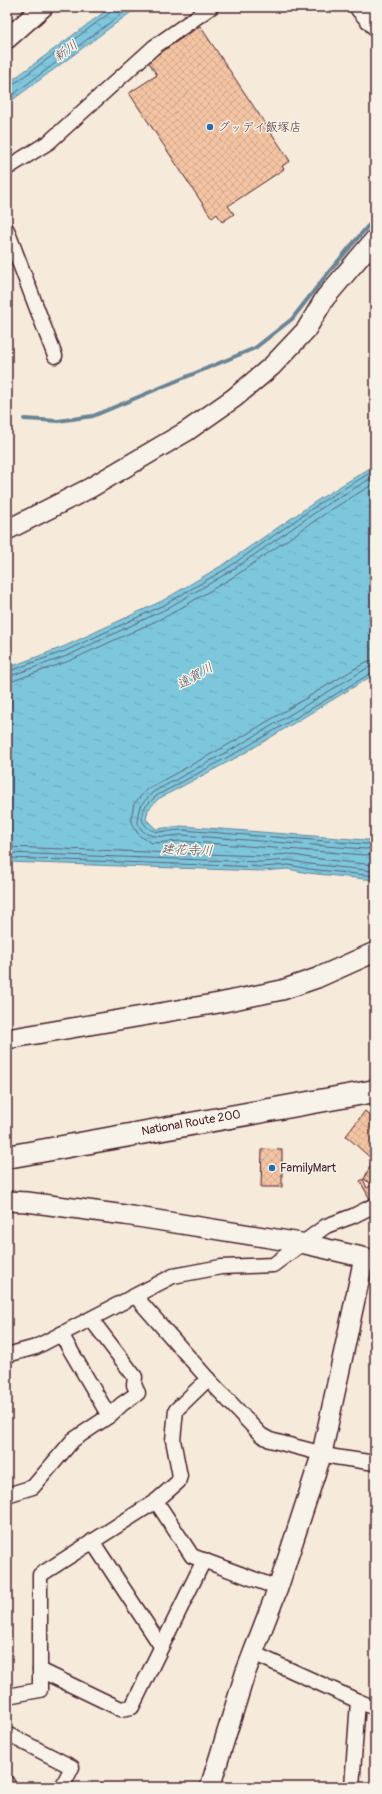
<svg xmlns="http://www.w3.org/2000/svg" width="382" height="1794" viewBox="0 0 382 1794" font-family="Pangolin,'Klee One',sans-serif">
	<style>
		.water { fill: url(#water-ripples); stroke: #698496 }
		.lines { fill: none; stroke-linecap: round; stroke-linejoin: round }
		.shore { stroke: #5e6272; stroke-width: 1 }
		.stream { stroke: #698496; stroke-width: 4 }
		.building { fill: url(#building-cross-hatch); stroke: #4a1f2b }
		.street-casing { stroke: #4a1f2b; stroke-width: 17 }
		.secondary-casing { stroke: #4a1f2b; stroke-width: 22 }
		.highway-casing { stroke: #4a1f2b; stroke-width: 25 }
		.street { stroke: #f7f3e8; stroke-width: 14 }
		.secondary { stroke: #f7f3e8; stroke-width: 19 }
		.highway { stroke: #f7f3e8; stroke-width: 22 }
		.poi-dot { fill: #1f6fb2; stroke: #f7f3e8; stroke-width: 1.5 }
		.labels { text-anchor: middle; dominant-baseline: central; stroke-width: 3; stroke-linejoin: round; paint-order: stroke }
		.poi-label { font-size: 12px; fill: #4a1f2b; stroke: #f7f3e8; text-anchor: start }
		.street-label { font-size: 12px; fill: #4a1f2b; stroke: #f7f3e8 }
		.water-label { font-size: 13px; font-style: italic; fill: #595160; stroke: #f7f3e8 }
	</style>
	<defs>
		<pattern id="water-ripples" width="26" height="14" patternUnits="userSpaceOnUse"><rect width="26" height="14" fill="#7dc7dd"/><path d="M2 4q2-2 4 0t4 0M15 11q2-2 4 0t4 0" fill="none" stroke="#6eaabe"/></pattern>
		<pattern id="building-cross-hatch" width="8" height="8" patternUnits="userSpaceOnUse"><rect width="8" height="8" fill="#f4c5a3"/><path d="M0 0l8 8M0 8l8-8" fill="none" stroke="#d3a98c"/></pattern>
	</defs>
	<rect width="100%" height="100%" fill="#f6eada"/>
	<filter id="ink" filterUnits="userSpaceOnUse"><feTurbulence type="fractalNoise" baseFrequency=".025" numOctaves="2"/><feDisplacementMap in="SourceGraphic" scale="8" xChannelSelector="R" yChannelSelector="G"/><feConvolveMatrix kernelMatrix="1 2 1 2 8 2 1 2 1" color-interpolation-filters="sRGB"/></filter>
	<g filter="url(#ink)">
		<g class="water">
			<path d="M111 7H138L7 104V84Z"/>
			<path d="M375 465V674L243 754 158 799 148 810 146 819 156 829 181 826 366 840 375 839V880L308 873 288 869 262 871 7 862V668L63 647 162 601 226 563 321 498Z"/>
		</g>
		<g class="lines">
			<g class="shore">
				<path d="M7 87 11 86 111 12 113 7"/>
				<path d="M7 99 131 7"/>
				<path d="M375 660 366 662 235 741 147 789 134 804 131 818 133 827 140 836 152 843 181 841 365 855 375 854"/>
				<path d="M375 666 369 667 238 746 153 792 140 806 137 819C141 842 164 836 181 835L365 849 375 848"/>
				<path d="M375 671 241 750 156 796 144 808 142 819C148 837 166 831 181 830L365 844 375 843"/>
				<path d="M7 672 65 651 164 605 229 567 323 501 375 470"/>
				<path d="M7 677 67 656 166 609 231 571 326 505 375 476"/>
				<path d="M7 683 69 661 169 615 235 576 329 511 375 483"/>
				<path d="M7 847 261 856 289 854 310 858 375 865"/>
				<path d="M7 853 262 862 289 860 309 864 375 871"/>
				<path d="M7 858 262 867 289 865 309 869 375 876"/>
			</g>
			<path class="stream" d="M24 419 58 421 93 416 255 348 292 319 328 273 367 227 375 220"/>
		</g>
		<g class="building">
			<path d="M200 26 290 161 282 166 284 169 228 206 234 214 222 222 217 214 212 218 129 93 157 75 148 61Z"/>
			<path d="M365 1111 375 1120V1186L364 1179 373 1160 346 1136Z"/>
			<path d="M262 1149 282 1150V1187H261Z"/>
			<path d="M363 1179 367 1188 372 1185 375 1190V1199L371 1201 360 1181Z"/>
		</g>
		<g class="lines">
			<defs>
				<g id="street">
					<path d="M7 168 49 142 154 47 211 7"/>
					<path d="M7 230 55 356"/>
					<path d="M136 1297 208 1379 261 1435 270 1440 335 1457 375 1463"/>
					<path d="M91 1319 135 1377 134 1385 138 1393 122 1404 109 1416"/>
					<path d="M7 1355 36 1347 173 1276 221 1267 273 1265 326 1226 353 1216 375 1205"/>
					<path d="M7 1495 33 1487 73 1440 109 1416 61 1334"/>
					<path d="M156 1501 192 1556 278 1588"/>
					<path d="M92 1541 161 1646"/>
					<path d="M253 1653 358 1701"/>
					<path d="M40 1670 121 1709 132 1707 204 1560"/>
					<path d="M7 1696 40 1690V1575L156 1501 178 1482 180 1476 173 1440 176 1410 208 1379"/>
					<path d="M7 1738 11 1736 72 1767 62 1787"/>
					<path d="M7 1783 9 1787"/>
					<path d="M352 1787 358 1701 375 1708"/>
				</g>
				<g id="secondary">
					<path d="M7 39 43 7"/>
					<path d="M7 530 90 488 187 431 234 398 272 366 306 330 325 298 375 239"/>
					<path d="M7 1039 219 1003 282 990 317 978 375 952"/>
					<path d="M7 1201 27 1202 125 1215 301 1243 375 1260"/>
					<path d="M210 1787 245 1674 278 1588 322 1453 364 1258"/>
				</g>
				<g id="highway">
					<path d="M361 7 375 23"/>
					<path d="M7 1157 375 1091"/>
				</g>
			</defs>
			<use href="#street" class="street-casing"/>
			<use href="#secondary" class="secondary-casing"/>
			<use href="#highway" class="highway-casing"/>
			<use href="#street" class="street"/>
			<use href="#secondary" class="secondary"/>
			<use href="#highway" class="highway"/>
		</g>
	</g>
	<g class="poi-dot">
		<circle cx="210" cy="127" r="4"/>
		<circle cx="272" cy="1168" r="4"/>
	</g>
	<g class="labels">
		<g class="poi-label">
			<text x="218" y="127">グッデイ飯塚店</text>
			<text x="280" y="1168">FamilyMart</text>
		</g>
		<g class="street-label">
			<text transform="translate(191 1123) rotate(-10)">National Route 200</text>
		</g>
		<g class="water-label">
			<text transform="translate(66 51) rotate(-36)">新川</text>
			<text transform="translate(195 676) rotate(-30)">遠賀川</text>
			<text transform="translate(187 850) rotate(2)">建花寺川</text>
		</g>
	</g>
	<rect width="382" height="1794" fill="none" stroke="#f7f3e8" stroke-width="24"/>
	<rect x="12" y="12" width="358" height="1770" fill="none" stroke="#4a1f2b" stroke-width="1.5" filter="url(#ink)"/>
</svg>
